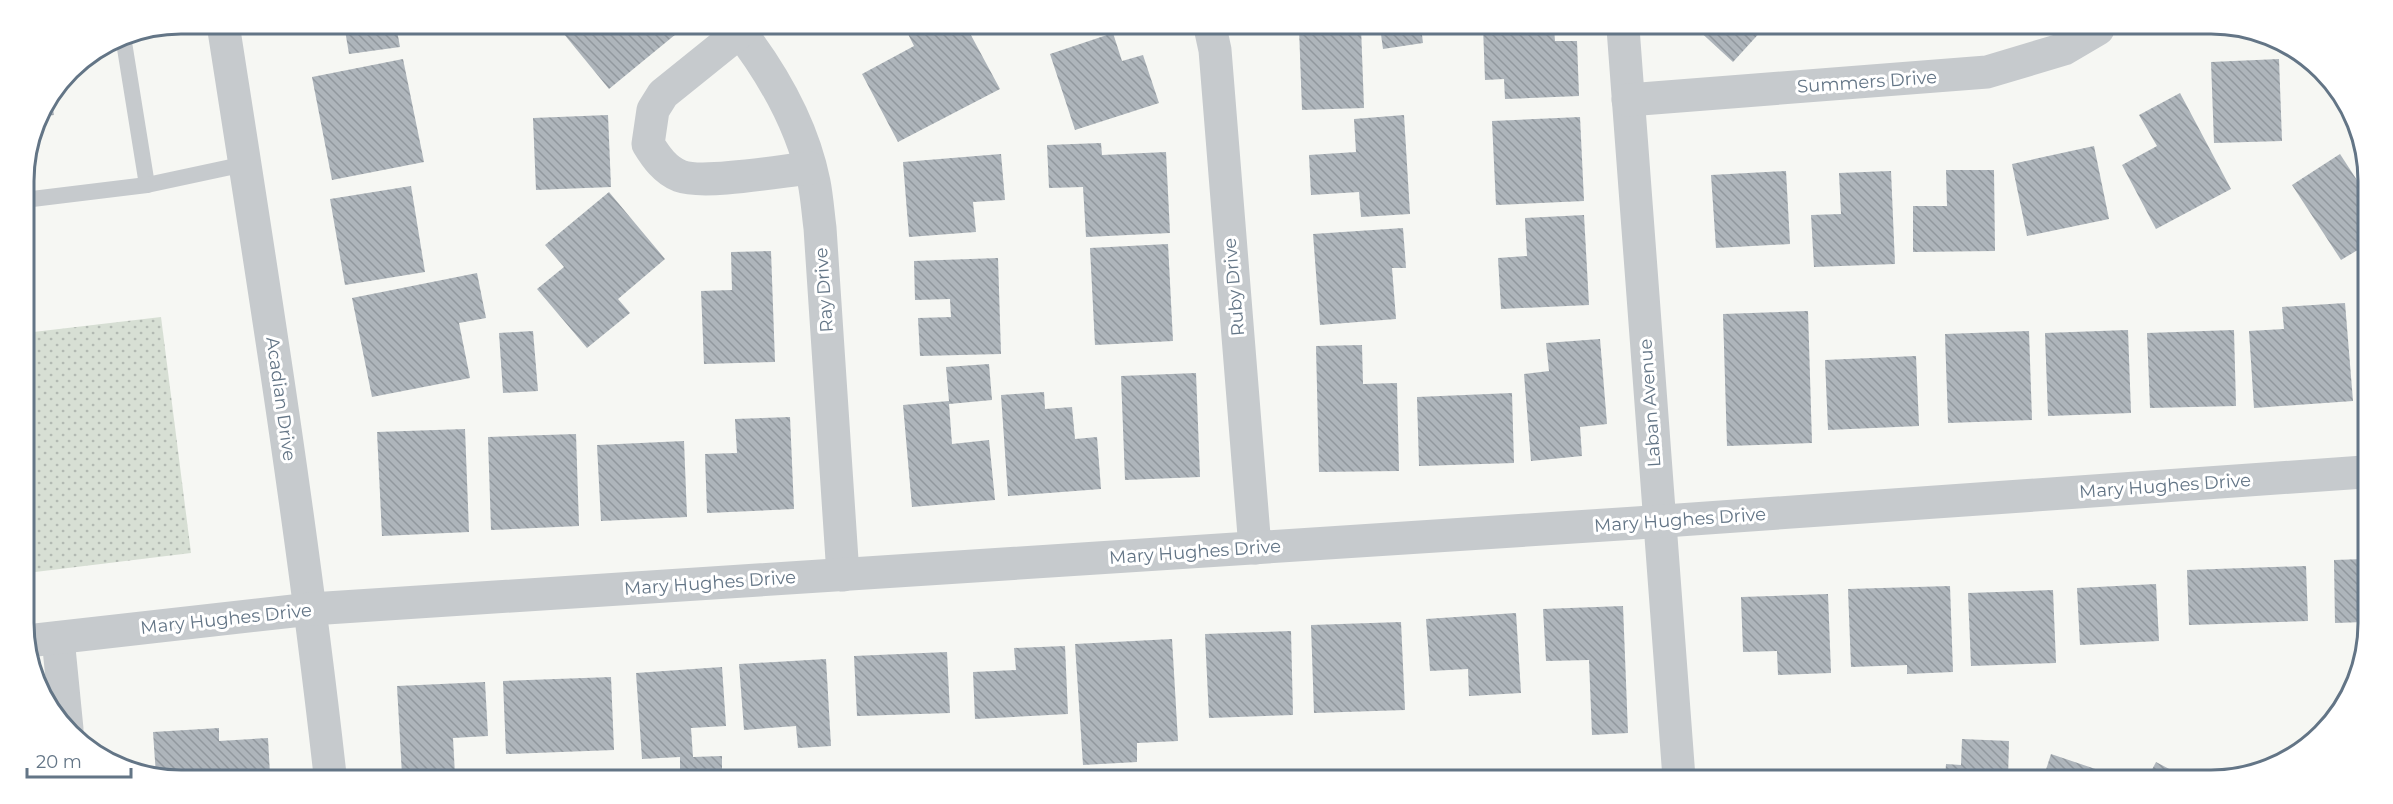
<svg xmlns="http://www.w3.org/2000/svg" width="2393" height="804" viewBox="0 0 2393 804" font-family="Montserrat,sans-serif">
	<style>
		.grass { fill: url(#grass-dots) }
		.building { fill: url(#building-back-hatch) }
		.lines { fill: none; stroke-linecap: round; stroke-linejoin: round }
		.lane { stroke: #c6cacd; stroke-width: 16 }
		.street { stroke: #c6cacd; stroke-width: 33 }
		.labels { text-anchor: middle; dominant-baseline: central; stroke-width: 6; stroke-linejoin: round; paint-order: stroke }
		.street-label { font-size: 18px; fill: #637586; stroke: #fff }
		.rim { fill: none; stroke: #637586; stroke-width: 3 }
	</style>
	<defs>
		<pattern id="grass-dots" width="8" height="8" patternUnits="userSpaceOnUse" patternTransform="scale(1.5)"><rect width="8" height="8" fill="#d7dfd4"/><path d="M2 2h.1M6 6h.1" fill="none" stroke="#b2b9b2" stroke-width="1.8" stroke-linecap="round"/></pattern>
		<pattern id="building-back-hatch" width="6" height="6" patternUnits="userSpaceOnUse" patternTransform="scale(1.5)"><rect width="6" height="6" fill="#aeb5bb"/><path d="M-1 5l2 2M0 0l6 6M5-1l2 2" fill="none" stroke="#91989e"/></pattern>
	</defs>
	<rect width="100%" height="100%" fill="#f6f7f3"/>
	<path class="grass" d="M161 317 191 553 27 573 25 333Z"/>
	<g class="building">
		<path d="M344 24 396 25 400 47 349 54Z"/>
		<path d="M562 25H670L676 34 609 89 559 28Z"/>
		<path d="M832 26H850L839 35Z"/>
		<path d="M904 26H966L1000 89 898 142 862 74 914 46Z"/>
		<path d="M1050 26H1066L1055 34Z"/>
		<path d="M1361 27 1364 108 1302 110 1299 28Z"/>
		<path d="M1380 27H1421L1423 43 1383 49Z"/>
		<path d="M1483 27 1554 28 1555 41H1577L1579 96 1505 99 1504 79 1485 80Z"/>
		<path d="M1696 28H1764L1733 62Z"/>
		<path d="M1113 33 1122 61 1143 55 1159 103 1075 130 1050 54Z"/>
		<path d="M403 59 424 162 332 180 312 77Z"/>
		<path d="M2279 59 2282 141 2214 143 2211 62Z"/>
		<path d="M2180 93 2231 189 2156 229 2122 165 2157 146 2139 115Z"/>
		<path d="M51 96 54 115 39 117 40 112Z"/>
		<path d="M608 115 611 187 536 190 533 118Z"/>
		<path d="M1404 115 1410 214 1361 217 1359 192 1311 195 1309 155 1356 152 1354 119Z"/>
		<path d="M1580 117 1584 201 1496 205 1492 121Z"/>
		<path d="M1101 143 1102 155 1166 152 1170 233 1086 237 1083 187 1049 188 1047 145Z"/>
		<path d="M2094 146 2109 219 2027 236 2012 164Z"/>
		<path d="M1001 154 1005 200 973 202 976 232 909 237 903 162Z"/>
		<path d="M2340 154 2366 194V245L2341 260 2292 185Z"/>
		<path d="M1946 170H1994L1995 251 1913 252V206H1947Z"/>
		<path d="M1786 171 1790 244 1716 248 1711 175Z"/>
		<path d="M1891 171 1895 264 1814 267 1811 215 1841 214 1839 173Z"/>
		<path d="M411 186 425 272 345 285 330 199Z"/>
		<path d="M609 192 665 259 618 299 630 313 587 348 537 289 564 267 545 245Z"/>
		<path d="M1584 215 1589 305 1501 309 1498 258 1527 256 1525 218Z"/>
		<path d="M1403 228 1406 268H1392L1396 319 1320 325 1313 234Z"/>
		<path d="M1168 244 1173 341 1095 345 1090 248Z"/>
		<path d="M771 251 775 362 704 364 701 291 732 290 731 252Z"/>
		<path d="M998 258 1001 354 920 356 918 318 951 317 950 299 915 300 914 261Z"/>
		<path d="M477 273 486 318 459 323 470 378 372 397 352 298Z"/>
		<path d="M2345 303 2353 401 2254 408 2249 331 2284 329 2282 307Z"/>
		<path d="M1808 311 1812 443 1727 446 1723 314Z"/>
		<path d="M2128 330 2131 413 2048 416 2045 333Z"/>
		<path d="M2234 330 2236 406 2150 408 2147 333Z"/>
		<path d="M533 331 538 391 503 393 499 333Z"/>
		<path d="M2029 331 2032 420 1948 423 1945 334Z"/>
		<path d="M2362 331H2365V355H2363Z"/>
		<path d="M1600 339 1607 424 1580 427 1582 456 1531 461 1524 374 1549 371 1546 343Z"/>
		<path d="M1362 345 1363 384 1397 383 1399 471 1319 472 1316 346Z"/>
		<path d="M1916 356 1919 426 1828 430 1825 360Z"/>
		<path d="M989 364 992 400 949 404 952 444 989 440 995 500 912 507 903 405 949 401 946 367Z"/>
		<path d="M1196 373 1200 477 1125 480 1121 376Z"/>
		<path d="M1044 392 1045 409 1072 407 1075 439 1097 437 1101 489 1008 496 1001 395Z"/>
		<path d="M1512 393 1514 463 1419 466 1417 397Z"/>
		<path d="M790 417 794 509 707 513 705 454 737 453 735 419Z"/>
		<path d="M465 429 469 532 382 536 377 432Z"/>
		<path d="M576 434 579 526 491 530 488 437Z"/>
		<path d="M684 441 687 517 601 521 597 445Z"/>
		<path d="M2364 559V622L2335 623 2334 560Z"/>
		<path d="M2306 566 2308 621 2189 625 2187 570Z"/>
		<path d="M2156 584 2159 641 2080 645 2077 588Z"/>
		<path d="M1950 586 1953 672 1907 674V665L1851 667 1848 589Z"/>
		<path d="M2053 590 2056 663 1971 666 1968 593Z"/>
		<path d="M1828 594 1831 673 1778 675 1777 651 1743 652 1741 597Z"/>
		<path d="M1623 606 1628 733 1592 735 1589 660 1546 661 1543 609Z"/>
		<path d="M1516 613 1521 693 1469 696 1468 669 1430 671 1426 619Z"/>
		<path d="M1401 622 1405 710 1314 713 1311 625Z"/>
		<path d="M1291 631 1293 715 1209 718 1205 634Z"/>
		<path d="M1172 639 1178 741 1137 743V762L1083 765 1075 644Z"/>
		<path d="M1065 646 1068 714 975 719 973 672 1016 670 1014 648Z"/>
		<path d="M947 652 950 713 857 716 854 656Z"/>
		<path d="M826 659 831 746 798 748 796 726 744 730 739 664Z"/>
		<path d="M722 667 726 726 691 728 693 757 722 756V776H680V757L642 759 636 673Z"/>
		<path d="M611 677 614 750 506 754 503 681Z"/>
		<path d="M485 682 488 736 453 738 455 775H402L397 686Z"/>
		<path d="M219 728V741L268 738 270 775H156L153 732Z"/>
		<path d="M1962 739 2009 741 2008 779H1945L1946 764 1961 765Z"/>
		<path d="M2051 754 2125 779H2043Z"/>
		<path d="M2156 762 2190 780 2147 779Z"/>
		<path d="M1834 771 1835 779H1752V774Z"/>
		<path d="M1914 773 1915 779H1852V774Z"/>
	</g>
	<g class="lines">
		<g class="lane">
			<path d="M123 36 147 185"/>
			<path d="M24 200 147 185 245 164"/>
		</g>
		<g class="street">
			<path d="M223 24C262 274 302 523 330 775"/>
			<path d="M735 25C772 72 802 123 814 182 817 197 818 213 820 228L843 575"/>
			<path d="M1210 27 1215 50 1255 548"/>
			<path d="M1623 28 1679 778"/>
			<path d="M740 32 663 94 653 110 648 144C656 157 665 170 680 176 704 185 781 171 810 168"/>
			<path d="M1628 100 1987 72 2064 49 2098 29"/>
			<path d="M58 638 67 729"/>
			<path d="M27 641 311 609 1636 523 2364 472"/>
		</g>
	</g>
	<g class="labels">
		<g class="street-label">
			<text transform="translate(1867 82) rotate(-4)">Summers Drive</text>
			<text transform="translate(1234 287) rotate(-95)">Ruby Drive</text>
			<text transform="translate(824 290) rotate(-94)">Ray Drive</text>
			<text transform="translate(281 399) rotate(82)">Acadian Drive</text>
			<text transform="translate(1650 403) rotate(-94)">Laban Avenue</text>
			<text transform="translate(2165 486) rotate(-4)">Mary Hughes Drive</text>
			<text transform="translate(1680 520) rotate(-4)">Mary Hughes Drive</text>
			<text transform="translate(1195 552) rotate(-4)">Mary Hughes Drive</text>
			<text transform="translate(710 583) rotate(-4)">Mary Hughes Drive</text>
			<text transform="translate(226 619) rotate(-6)">Mary Hughes Drive</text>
		</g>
	</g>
	<path d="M0 0H2393V804H0ZM181 34H2211A147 147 0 0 1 2358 181V623A147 147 0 0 1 2211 770H181A147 147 0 0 1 34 623V181A147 147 0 0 1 181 34Z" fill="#fff" fill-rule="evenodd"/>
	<path class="rim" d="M181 34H2211A147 147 0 0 1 2358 181V623A147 147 0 0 1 2211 770H181A147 147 0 0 1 34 623V181A147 147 0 0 1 181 34Z"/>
	<path d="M27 768v9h104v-9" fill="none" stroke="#637586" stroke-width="3"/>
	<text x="36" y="768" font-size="18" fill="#637586" stroke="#ffffff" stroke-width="4.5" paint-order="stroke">20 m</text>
</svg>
